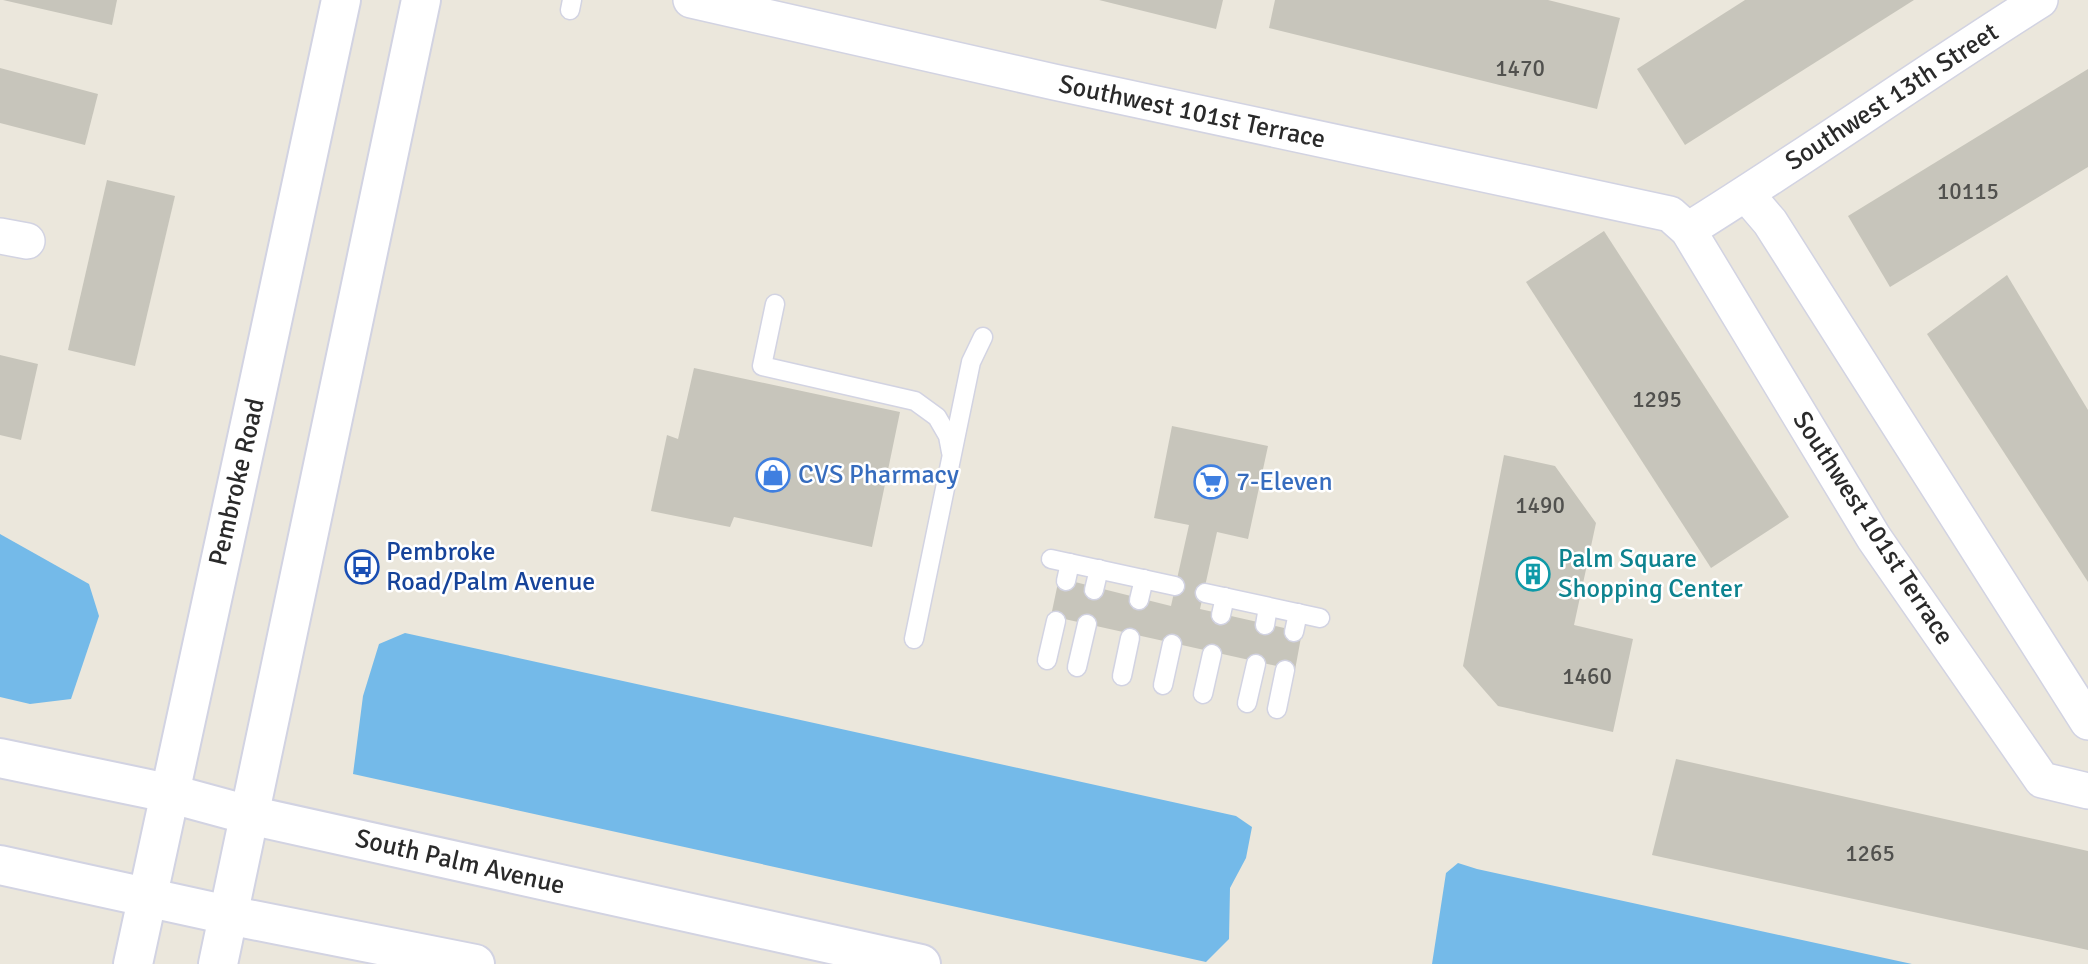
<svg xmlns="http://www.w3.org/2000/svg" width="2088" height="964" viewBox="0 0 2088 964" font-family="Signika,sans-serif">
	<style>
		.water { fill: #74bae9 }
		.building { fill: #c7c5bb }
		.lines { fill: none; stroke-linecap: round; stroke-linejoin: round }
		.service-casing { stroke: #d2d3e2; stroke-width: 21 }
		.minor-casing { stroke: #d2d3e2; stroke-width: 38 }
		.secondary-casing { stroke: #d2d3e2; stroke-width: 42 }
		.service { stroke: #fff; stroke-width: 18 }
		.minor { stroke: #fff; stroke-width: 35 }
		.secondary { stroke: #fff; stroke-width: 38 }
		.labels { text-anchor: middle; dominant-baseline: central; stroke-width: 5; stroke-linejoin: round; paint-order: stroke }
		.number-label { font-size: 23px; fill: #51514e }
		.street-label { font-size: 26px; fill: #2a2a2a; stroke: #fff }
		.shop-label { font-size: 26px; fill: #366cbe; stroke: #fff; text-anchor: start }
		.transit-label { font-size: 26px; fill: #164399; stroke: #fff; text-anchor: start }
		.culture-label { font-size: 26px; fill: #0d838f; stroke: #fff; text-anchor: start }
	</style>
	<rect width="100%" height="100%" fill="#ebe7dc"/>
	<g class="water">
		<path d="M0 534 89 584 99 616 71 699 30 704 0 697Z"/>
		<path d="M405 633 1236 816 1252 827 1246 858 1230 888 1229 939 1206 962 353 774 363 696 379 644Z"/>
		<path d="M1458 863 1477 869 1912 964H1432L1446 873Z"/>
	</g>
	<g class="building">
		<path d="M3 0H117L112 25Z"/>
		<path d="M1099 0H1223L1216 29Z"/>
		<path d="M1275 0H1548L1620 18 1597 109 1269 28Z"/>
		<path d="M1745 0H1914L1685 145 1637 69Z"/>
		<path d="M0 68 98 94 85 145 0 123Z"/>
		<path d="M2088 69V167L1890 287 1848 216Z"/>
		<path d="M107 180 175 196 135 366 68 350Z"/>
		<path d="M1604 231 1789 517 1711 568 1526 282Z"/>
		<path d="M2007 275 2088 410V582L1927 334Z"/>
		<path d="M0 355 38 364 21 440 0 435Z"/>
		<path d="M694 368 900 412 872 547 734 517 730 527 651 511 667 435 678 439Z"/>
		<path d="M1172 426 1268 446 1248 539 1217 532 1200 609 1302 632 1295 670 1051 616 1059 578 1171 606 1189 525 1154 518Z"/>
		<path d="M1504 455 1555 466 1596 523 1574 625 1633 639 1613 732 1498 706 1463 666Z"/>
		<path d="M1676 759 2088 851V950L1652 855Z"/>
	</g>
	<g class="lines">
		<defs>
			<g id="service">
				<path d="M570 10 572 0"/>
				<path d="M775 304 762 366 915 401 937 417 948 436 951 452"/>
				<path d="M1051 559 1175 586"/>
				<path d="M1066 581 1070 563"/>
				<path d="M1094 590 1099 569"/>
				<path d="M1205 593 1320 618"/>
				<path d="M1139 600 1144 579"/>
				<path d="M1221 615 1225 597"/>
				<path d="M1265 625 1268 607"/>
				<path d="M1294 632 1298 613"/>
				<path d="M914 639 971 362 983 337"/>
				<path d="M1047 660 1056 621"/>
				<path d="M1077 667 1087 624"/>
				<path d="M1122 676 1130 638"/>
				<path d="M1163 685 1172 644"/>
				<path d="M1203 694 1212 654"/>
				<path d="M1247 703 1256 664"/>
				<path d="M1277 709 1285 670"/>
			</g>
			<g id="minor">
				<path d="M691 0 1054 82 1670 214 1688 230 1874 538 2042 780 2088 791"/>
				<path d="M1746 194 1770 222 2088 722"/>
				<path d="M1688 230C1807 156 1921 75 2040 0"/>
				<path d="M0 236 27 241"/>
			</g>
			<g id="secondary">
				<path d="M0 758 168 793 249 815 921 964"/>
				<path d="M0 865 228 915 475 964"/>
				<path d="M133 964C201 642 274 322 341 0"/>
				<path d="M218 964 421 0"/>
			</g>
		</defs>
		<use href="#service" class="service-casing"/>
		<use href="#minor" class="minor-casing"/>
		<use href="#secondary" class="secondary-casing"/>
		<use href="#service" class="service"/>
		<use href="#minor" class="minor"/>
		<use href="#secondary" class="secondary"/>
	</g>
	<defs>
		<symbol id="shop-ring" viewBox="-11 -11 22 22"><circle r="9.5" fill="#fff" stroke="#3f7fe0" stroke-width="1.5"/><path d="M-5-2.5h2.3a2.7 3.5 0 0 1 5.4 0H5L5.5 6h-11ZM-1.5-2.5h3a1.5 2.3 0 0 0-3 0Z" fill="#3f7fe0"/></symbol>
		<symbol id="supermarket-ring" viewBox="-11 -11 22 22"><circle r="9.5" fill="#fff" stroke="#3f7fe0" stroke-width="1.5"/><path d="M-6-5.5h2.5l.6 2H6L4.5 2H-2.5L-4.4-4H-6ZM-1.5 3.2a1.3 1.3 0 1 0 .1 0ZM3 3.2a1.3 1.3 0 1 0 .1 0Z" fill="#3f7fe0"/></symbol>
		<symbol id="bus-ring" viewBox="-11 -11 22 22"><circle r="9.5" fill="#fff" stroke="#1a4fb4" stroke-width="1.5"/><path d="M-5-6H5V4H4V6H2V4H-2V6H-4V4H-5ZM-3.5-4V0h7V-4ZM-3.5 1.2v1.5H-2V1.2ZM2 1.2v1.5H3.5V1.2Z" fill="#1a4fb4"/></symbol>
		<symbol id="building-ring" viewBox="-11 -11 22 22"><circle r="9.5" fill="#fff" stroke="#0f9aa8" stroke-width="1.5"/><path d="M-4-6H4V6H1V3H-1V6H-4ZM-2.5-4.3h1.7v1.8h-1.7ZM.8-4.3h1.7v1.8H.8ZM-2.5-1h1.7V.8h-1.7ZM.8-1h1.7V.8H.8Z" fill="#0f9aa8"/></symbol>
	</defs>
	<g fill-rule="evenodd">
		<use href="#shop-ring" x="754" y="456" width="38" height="38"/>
		<use href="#supermarket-ring" x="1192" y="463" width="38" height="38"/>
		<use href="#bus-ring" x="343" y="548" width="38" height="38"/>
		<use href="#building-ring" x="1514" y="555" width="38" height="38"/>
	</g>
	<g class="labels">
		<g class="number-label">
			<text x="1520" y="68">1470</text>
			<text x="1968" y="191">10115</text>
			<text x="1657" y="399">1295</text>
			<text x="1540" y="505">1490</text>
			<text x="1587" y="676">1460</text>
			<text x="1870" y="853">1265</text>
		</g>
		<g class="street-label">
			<text transform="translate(1892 97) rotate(-33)">Southwest 13th Street</text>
			<text transform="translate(1192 112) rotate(12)">Southwest 101st Terrace</text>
			<text transform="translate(237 482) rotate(-77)">Pembroke Road</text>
			<text transform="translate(1873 528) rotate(57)">Southwest 101st Terrace</text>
			<text transform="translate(460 862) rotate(13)">South Palm Avenue</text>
		</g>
		<g class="shop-label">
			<text x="798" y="475">CVS Pharmacy</text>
			<text x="1236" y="482">7-Eleven</text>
		</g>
		<g class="transit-label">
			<text x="386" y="552">Pembroke<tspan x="386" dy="30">Road/Palm Avenue</tspan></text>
		</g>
		<g class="culture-label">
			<text x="1558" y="559">Palm Square<tspan x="1558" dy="30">Shopping Center</tspan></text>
		</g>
	</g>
</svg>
